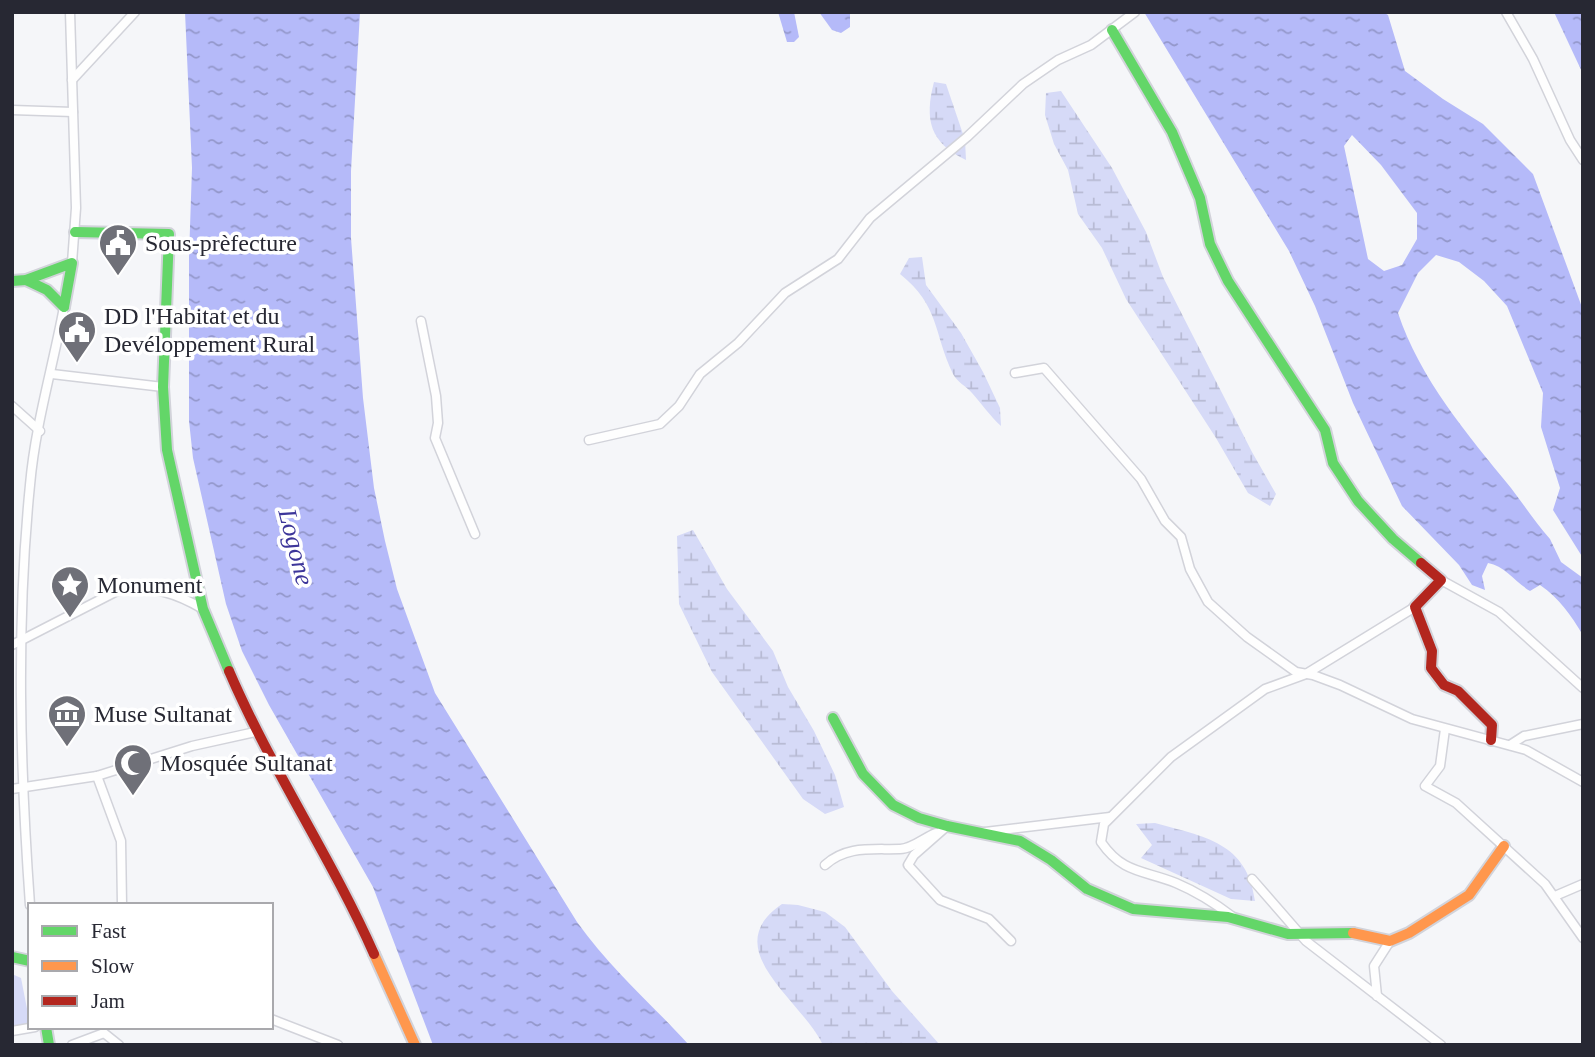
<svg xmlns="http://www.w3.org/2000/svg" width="1595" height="1057" viewBox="0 0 1595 1057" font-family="Georgia,serif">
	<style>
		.wetland { fill: url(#wetland-marsh) }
		.garden { fill: #d6daf7 }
		.water { fill: url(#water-ripples); fill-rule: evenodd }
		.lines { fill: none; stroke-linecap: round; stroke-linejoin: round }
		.street-casing { stroke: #d2d3da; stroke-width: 11 }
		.fast-casing { stroke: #d2d3da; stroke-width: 14 }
		.slow-casing { stroke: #d2d3da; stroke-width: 14 }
		.jam-casing { stroke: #d2d3da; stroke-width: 14 }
		.street { stroke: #fefefe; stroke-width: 8 }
		.fast { stroke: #63d668; stroke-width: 10 }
		.slow { stroke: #ff974d; stroke-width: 10 }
		.jam { stroke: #b3261e; stroke-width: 10 }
		.labels { text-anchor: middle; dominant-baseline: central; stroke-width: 7; stroke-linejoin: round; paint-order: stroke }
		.poi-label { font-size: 24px; fill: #272833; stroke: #fff; text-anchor: start }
		.water-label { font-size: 26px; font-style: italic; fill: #3d369a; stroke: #fff }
	</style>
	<defs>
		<pattern id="wetland-marsh" width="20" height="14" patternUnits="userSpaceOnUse" patternTransform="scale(1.75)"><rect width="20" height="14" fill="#d6daf7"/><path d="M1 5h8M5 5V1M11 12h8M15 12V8" fill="none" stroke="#b8bbd4"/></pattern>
		<pattern id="water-ripples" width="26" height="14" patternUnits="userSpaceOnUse" patternTransform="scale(1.75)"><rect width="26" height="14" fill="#b5baf9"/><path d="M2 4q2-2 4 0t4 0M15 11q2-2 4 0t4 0" fill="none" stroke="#9397ca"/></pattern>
	</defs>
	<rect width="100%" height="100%" fill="#f5f6f9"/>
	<g class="wetland">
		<path d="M934 82 946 84 965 140 966 160C930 143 924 120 934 82Z"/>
		<path d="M1061 91 1112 168 1146 232 1163 277 1252 452 1276 494 1270 506 1248 493 1216 438 1126 299 1102 248 1078 214 1068 170 1054 144 1045 115 1046 93Z"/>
		<path d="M922 257 926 285 961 333 983 372 1000 408 1001 426C990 416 982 404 972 393 966 386 957 382 953 374 933 332 940 306 900 274L909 258Z"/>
		<path d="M693 530 727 589 773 651 788 687 814 731 835 775 844 807 825 814 803 799 712 672 679 604 677 536Z"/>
		<path d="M1155 823C1205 837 1247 842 1255 901L1231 899 1141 858 1152 845 1136 824Z"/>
		<path d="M782 904 798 905 825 912 845 927 892 991 940 1045H823C801 999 716 949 782 904Z"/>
	</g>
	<path class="garden" d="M12 974 21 978 30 1024 12 1027Z"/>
	<g class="water">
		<path d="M185 12H360L351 171V238L363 398 374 488 385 541 397 589 435 693 577 922C612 971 650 1002 689 1045H433L373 887 269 705 242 651 226 604 193 458 189 421V257L192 168Z"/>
		<path d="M778 12H794L799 37 794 42H787Z"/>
		<path d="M819 12H850V27L841 33 832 30Z"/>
		<path d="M1144 12H1383L1388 15 1405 71 1443 99 1483 124 1533 174 1583 310V558L1553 510 1560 488 1541 427 1543 393 1507 306 1484 281 1459 262 1436 255 1418 273 1398 313C1420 379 1467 434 1511 488 1524 505 1535 522 1550 539L1561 562 1583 578V635C1570 614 1560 599 1540 585L1530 591C1515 582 1505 566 1488 563L1482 576 1485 590 1472 585 1459 565 1402 506 1353 403 1315 306 1289 251ZM1352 135 1381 165 1417 213V239L1402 265 1384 271 1368 259 1344 146Z"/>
		<path d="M1554 12H1583V74Z"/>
	</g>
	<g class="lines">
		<defs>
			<g id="street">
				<path d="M70 12 76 208 72 263"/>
				<path d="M1506 12 1533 59 1570 140 1583 160"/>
				<path d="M72 80 135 12"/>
				<path d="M12 110 73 112"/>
				<path d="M421 321 436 396 438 423 435 438 475 534"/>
				<path d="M1015 373 1044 368 1141 479 1165 521 1181 537 1190 569 1208 602 1247 637 1296 672 1313 675 1340 685 1412 719 1526 750 1583 782"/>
				<path d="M52 374 163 387"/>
				<path d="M12 406 40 431"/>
				<path d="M589 440 660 424 679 406 700 374 738 343 785 293 838 259 870 218 967 137 1023 84 1058 60 1091 45 1135 12"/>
				<path d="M1441 580 1499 612 1583 688"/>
				<path d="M12 645 121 589C152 586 176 593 203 609"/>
				<path d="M1445 729 1440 766 1425 786 1456 803 1545 884 1583 938"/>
				<path d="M1510 745 1524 736 1583 724"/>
				<path d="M97 776 121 841 122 905"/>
				<path d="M12 789 97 776 192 746 255 732"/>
				<path d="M947 826 914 855 908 865 940 900 989 919 1011 941"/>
				<path d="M985 832 1110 817"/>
				<path d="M825 865C847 845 873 850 900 849 912 849 925 837 936 833"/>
				<path d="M1252 879 1306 941 1441 1045"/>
				<path d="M1555 896 1583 884"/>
				<path d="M30 905C20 765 16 625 30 485 35 426 53 366 64 307"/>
				<path d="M1233 917C1216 904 1195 891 1176 883 1144 870 1123 874 1101 842L1104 824 1171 757 1265 689 1306 674 1415 607"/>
				<path d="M1377 996 1374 966 1390 941"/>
				<path d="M271 1019 338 1045"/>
				<path d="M12 1031 35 1027"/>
				<path d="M72 1045 104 1033 119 1045"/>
			</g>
			<g id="fast">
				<path d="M1112 30 1172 132 1200 198 1210 244 1228 281 1325 430 1333 463 1358 501 1393 539 1421 563"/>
				<path d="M75 232 169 234 163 387 167 450 203 609 229 671"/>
				<path d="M26 280 47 290 64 307"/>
				<path d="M12 281 26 280 72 263 64 307"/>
				<path d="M833 718 863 774 893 805 919 818 947 826 1020 841 1051 860 1087 889 1133 909 1228 917 1288 934 1353 933"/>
				<path d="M12 957 30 961"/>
				<path d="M46 1027 49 1045"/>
			</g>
			<g id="slow">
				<path d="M1353 933 1390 941 1409 933 1469 895 1504 846"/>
				<path d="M374 954 415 1045"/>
			</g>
			<g id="jam">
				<path d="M1421 563 1441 580 1415 607 1432 651 1431 668 1444 685 1458 691 1492 725 1491 740"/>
				<path d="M229 671C271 769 331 857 374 954"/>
			</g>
		</defs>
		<use href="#street" class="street-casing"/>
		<use href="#fast" class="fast-casing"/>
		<use href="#slow" class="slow-casing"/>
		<use href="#jam" class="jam-casing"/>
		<use href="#street" class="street"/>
		<use href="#fast" class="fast"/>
		<use href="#slow" class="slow"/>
		<use href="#jam" class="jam"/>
	</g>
	<defs>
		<symbol id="civic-pin" viewBox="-11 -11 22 30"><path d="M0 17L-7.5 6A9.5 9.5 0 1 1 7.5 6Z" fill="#6f7078" stroke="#fff"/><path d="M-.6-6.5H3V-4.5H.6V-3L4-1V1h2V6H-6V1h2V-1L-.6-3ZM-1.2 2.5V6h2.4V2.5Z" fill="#fff"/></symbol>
		<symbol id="sight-pin" viewBox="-11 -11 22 30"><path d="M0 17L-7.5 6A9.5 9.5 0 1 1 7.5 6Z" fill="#6f7078" stroke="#fff"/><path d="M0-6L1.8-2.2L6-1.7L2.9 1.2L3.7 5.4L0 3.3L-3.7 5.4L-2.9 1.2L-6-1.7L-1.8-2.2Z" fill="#fff"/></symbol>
		<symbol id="museum-pin" viewBox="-11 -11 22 30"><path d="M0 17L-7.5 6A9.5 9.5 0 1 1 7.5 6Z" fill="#6f7078" stroke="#fff"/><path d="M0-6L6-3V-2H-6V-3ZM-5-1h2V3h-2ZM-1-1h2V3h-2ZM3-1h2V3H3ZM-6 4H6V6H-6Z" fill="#fff"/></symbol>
		<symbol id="mosque-pin" viewBox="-11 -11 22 30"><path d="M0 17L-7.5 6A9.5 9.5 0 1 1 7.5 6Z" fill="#6f7078" stroke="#fff"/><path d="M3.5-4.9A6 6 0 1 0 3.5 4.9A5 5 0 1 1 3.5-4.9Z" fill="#fff"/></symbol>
	</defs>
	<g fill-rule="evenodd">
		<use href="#civic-pin" x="96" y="221" width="44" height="60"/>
		<use href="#civic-pin" x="55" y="308" width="44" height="60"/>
		<use href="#sight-pin" x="48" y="563" width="44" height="60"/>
		<use href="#museum-pin" x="45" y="692" width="44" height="60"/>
		<use href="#mosque-pin" x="111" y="741" width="44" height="60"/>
	</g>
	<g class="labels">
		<g class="poi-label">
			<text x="145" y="243">Sous-prèfecture</text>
			<text x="104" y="316">DD l'Habitat et du<tspan x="104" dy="28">Devéloppement Rural</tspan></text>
			<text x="97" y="585">Monument</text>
			<text x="94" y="714">Muse Sultanat</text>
			<text x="160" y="763">Mosquée Sultanat</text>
		</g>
		<g class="water-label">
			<text transform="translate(296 547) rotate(76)">Logone</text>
		</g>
	</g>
	<rect width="1595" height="1057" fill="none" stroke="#272833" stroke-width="28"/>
	<rect x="28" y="903" width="245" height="126" fill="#ffffff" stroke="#a9a9ad" stroke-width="2"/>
	<rect x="42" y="926" width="35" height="10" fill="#63d668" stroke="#a9a9ad" stroke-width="2"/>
	<text x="91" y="938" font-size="21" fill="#272833">Fast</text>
	<rect x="42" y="961" width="35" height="10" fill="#ff974d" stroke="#a9a9ad" stroke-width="2"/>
	<text x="91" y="973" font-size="21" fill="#272833">Slow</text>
	<rect x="42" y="996" width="35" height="10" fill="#b3261e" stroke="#a9a9ad" stroke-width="2"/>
	<text x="91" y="1008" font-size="21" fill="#272833">Jam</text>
</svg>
